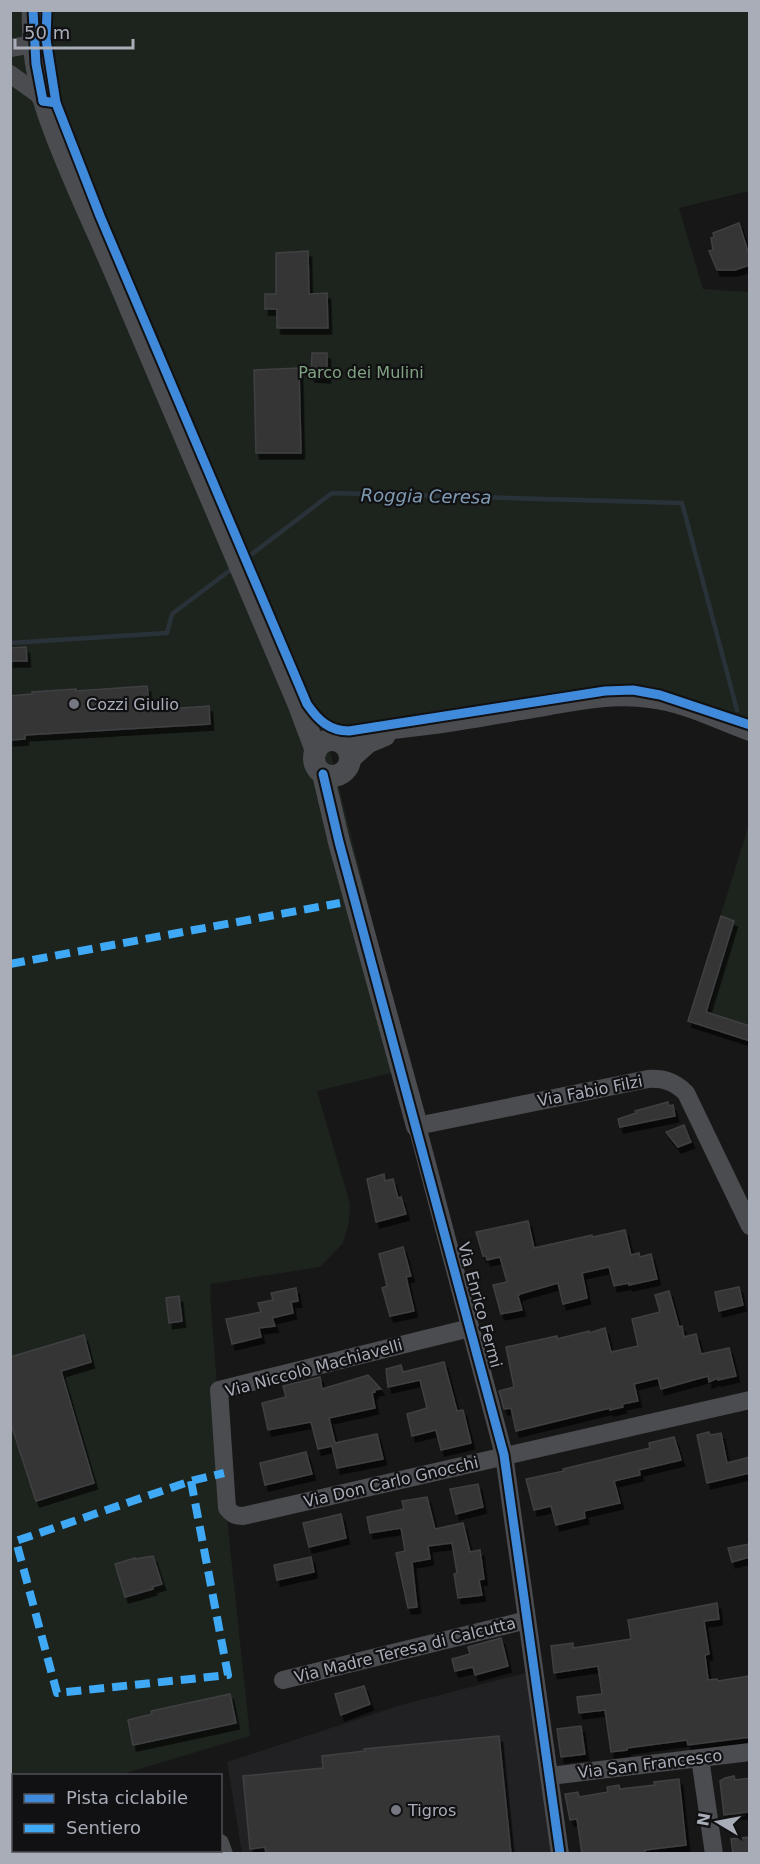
<svg xmlns="http://www.w3.org/2000/svg" width="760" height="1864" viewBox="0 0 760 1864" font-family="'DejaVu Sans',sans-serif">
	<style>
		.built { fill: #212123 }
		.green { fill: #1d241e }
		.lines { fill: none; stroke-linecap: round; stroke-linejoin: round }
		.stream { stroke: #2a3239; stroke-width: 4.5 }
		.building { fill: #353536; stroke: #3f4043; stroke-width: 1.5; filter: url(#shadow) }
		.minor { stroke: #4b4c50; stroke-width: 18 }
		.tertiary { stroke: #4b4c50; stroke-width: 22 }
		.quiet { stroke: #3fa9f5; stroke-width: 8; stroke-dasharray: 15 8; stroke-linecap: butt }
		.cycleway-casing { stroke: #111113; stroke-width: 13 }
		.cycleway { stroke: #408adc; stroke-width: 9 }
		.poi-dot { fill: #757880; stroke: #111113; stroke-width: 2 }
		.labels { text-anchor: middle; dominant-baseline: central; stroke-width: 4.5; stroke-linejoin: round; paint-order: stroke }
		.park-label { font-size: 16px; fill: #7fa381; stroke: #111113 }
		.poi-label { font-size: 16px; fill: #a8adb8; stroke: #111113; text-anchor: start }
		.street-label { font-size: 16px; fill: #a8adb8; stroke: #111113 }
		.water-label { font-size: 18px; font-style: italic; fill: #7f9bb3; stroke: #111113 }
	</style>
	<defs>
		<filter id="shadow"><feDropShadow dx="3.5" dy="6" stdDeviation="0" flood-color="#0009"/></filter>
	</defs>
	<rect width="100%" height="100%" fill="#171717"/>
	<path class="built" d="M526 1673 554 1853H242L227 1762 401 1705Z"/>
	<g class="green">
		<path d="M11 11H749V191L679 208 703 289 749 292V726L679 696 641 689 326 735 405 1052 391 1073 317 1091 350 1204 349 1222 343 1243 320 1267 210 1284 211 1293 210 1294 227 1519 250 1736 119 1775 14 1776V1845L11 1846Z"/>
		<path d="M749 824V1041L688 1021Z"/>
	</g>
	<g class="lines">
		<g class="stream">
			<path d="M244 560 332 493 682 503 737 710"/>
			<path d="M10 643 167 633 172 614 233 568"/>
		</g>
	</g>
	<g class="building">
		<path d="M739 223 750 258V265L735 270H717L709 251 713 250 711 238 714 237 713 233Z"/>
		<path d="M308 251 309 294 327 293 328 328H277V309H265V294H276V253Z"/>
		<path d="M312 353H327V377L311 376Z"/>
		<path d="M299 368 301 453H256L254 370Z"/>
		<path d="M26 647 27 661H10V648Z"/>
		<path d="M147 686 149 700H152V710L209 706 210 724 25 735V739L10 740V696L32 694V692L76 689V691Z"/>
		<path d="M721 916 734 921 706 1012 750 1026V1041L688 1021Z"/>
		<path d="M668 1102 669 1106 673 1105 675 1116 620 1127 618 1119 636 1113 635 1111Z"/>
		<path d="M684 1125 691 1142 678 1147 666 1132Z"/>
		<path d="M384 1174 385 1181 393 1179 398 1198 401 1197 406 1214 376 1222 367 1179Z"/>
		<path d="M528 1221 534 1248 592 1235 593 1237 625 1230 631 1255 639 1253 640 1257 651 1254 657 1279 629 1285V1283L614 1286 609 1267 582 1273 587 1298 563 1304 558 1283 520 1294 518 1296 522 1310 501 1314 493 1285 507 1282 500 1257 487 1260 486 1256H483L476 1232Z"/>
		<path d="M403 1247 411 1276 406 1277 414 1311 390 1316 382 1288 387 1286 379 1254Z"/>
		<path d="M739 1287 743 1305 719 1311 715 1292Z"/>
		<path d="M296 1288 298 1301 291 1302 293 1313 272 1318 275 1326 259 1328 261 1337 232 1344 226 1319 261 1312 258 1303 273 1300 271 1293Z"/>
		<path d="M669 1291 679 1327 682 1326 684 1337 696 1334 701 1354 729 1348 736 1376 718 1380V1378L709 1382 708 1376 661 1389 658 1378 634 1384 638 1401 622 1404 623 1407 610 1410V1408L516 1431 511 1408 504 1409 499 1391 514 1387 506 1347 557 1336V1339L589 1331V1333L605 1328 611 1352 638 1346 632 1319 660 1312 655 1295Z"/>
		<path d="M179 1296 182 1321 169 1323 166 1298Z"/>
		<path d="M84 1335 91 1362 61 1371 94 1483 36 1501 10 1421V1357Z"/>
		<path d="M444 1362 457 1411 463 1410 471 1443 441 1450 436 1430 412 1436 407 1414 427 1408 420 1380 388 1387 386 1369 401 1365 403 1372Z"/>
		<path d="M368 1375 381 1389 374 1390 375 1392 372 1393 375 1408 329 1418 335 1443 377 1434 383 1459 337 1468 332 1446 318 1449 311 1422 268 1430 262 1403 286 1397 283 1386 320 1377 322 1389Z"/>
		<path d="M709 1432 710 1435 721 1433 727 1463 750 1457V1473L707 1483 697 1435Z"/>
		<path d="M674 1437 681 1460 639 1470 640 1475 614 1481 620 1503 584 1511 585 1518 556 1525 551 1506 534 1510 526 1479 564 1471 563 1469 650 1448 649 1443Z"/>
		<path d="M306 1452 312 1474 265 1485 260 1463Z"/>
		<path d="M478 1484 483 1507 456 1514 450 1489Z"/>
		<path d="M427 1497 435 1529 463 1523 470 1552 480 1550 484 1579 479 1580 482 1595 458 1598 454 1574 457 1573 452 1543 428 1546 430 1559 412 1562 417 1607 408 1608 396 1553 405 1551 401 1528 370 1533 367 1517 404 1509 402 1501Z"/>
		<path d="M341 1514 346 1538 309 1547 303 1523Z"/>
		<path d="M750 1544V1557L732 1562 728 1548Z"/>
		<path d="M153 1556 162 1584 152 1587 153 1589 125 1597 115 1564 135 1558V1559Z"/>
		<path d="M311 1557 314 1572 277 1580 274 1565Z"/>
		<path d="M717 1603 719 1619 704 1621 709 1654 705 1655 708 1680 717 1679 718 1681 750 1676V1737L688 1745 687 1740 627 1748V1750L611 1752 605 1710 579 1713 577 1697 602 1694 598 1666 554 1673 551 1646 573 1643V1648L631 1639 628 1620Z"/>
		<path d="M501 1638 508 1666 475 1675 473 1667 455 1671 452 1659 470 1654 468 1647Z"/>
		<path d="M364 1686 370 1704 341 1715 335 1694Z"/>
		<path d="M230 1694 236 1723 133 1745 128 1720 152 1714 151 1711Z"/>
		<path d="M581 1726 585 1754 561 1757 557 1729Z"/>
		<path d="M499 1736 511 1854H266L265 1847 250 1849 243 1776 323 1768 322 1756 365 1751 364 1749Z"/>
		<path d="M734 1776 735 1780 750 1778V1812L724 1815 720 1781 725 1778Z"/>
		<path d="M679 1779 686 1845 645 1850V1854H582L577 1819 570 1820 565 1794 578 1792 579 1797 608 1792 607 1787 619 1785 620 1789 655 1785 654 1782Z"/>
		<path d="M750 1837V1854H733L731 1839Z"/>
	</g>
	<g class="lines">
		<g class="minor">
			<path d="M10 48 34 44"/>
			<path d="M10 74 38 94 43 101"/>
			<path d="M338 741C372 731 407 729 442 724 478 719 514 712 550 706 584 700 616 694 650 699 685 703 717 720 750 732"/>
			<path d="M350 761 369 744 386 737"/>
			<path d="M470 1328 219 1390 227 1508C232 1514 235 1516 243 1516L750 1400"/>
			<path d="M283 1680 527 1620"/>
			<path d="M700 1758 714 1854"/>
			<path d="M550 1776 750 1752"/>
			<path d="M220 1843 224 1854"/>
			<path d="M560 1854 504 1455 417 1126 648 1079C664 1078 675 1082 686 1093L750 1226"/>
		</g>
		<g class="tertiary">
			<path d="M33 10C30 80 53 131 80 193 97 232 115 271 131 310 187 441 242 572 298 703L316 751"/>
			<circle cx="332" cy="758" r="18"/>
			<path d="M323 774 339 842 417 1126"/>
		</g>
		<g class="quiet">
			<path d="M10 964 340 903"/>
			<path d="M191 1481 228 1675 57 1693 16 1541 191 1481 224 1473"/>
		</g>
		<defs>
			<g id="cycleway">
				<path d="M33 10 36 64 43 101"/>
				<path d="M43 101 56 103 46 39 47 10"/>
				<path d="M56 103 100 216 307 704C318 720 329 731 349 731L605 691 633 690 660 695 750 725"/>
				<path d="M323 774 339 842 504 1455 560 1854"/>
			</g>
		</defs>
		<use href="#cycleway" class="cycleway-casing"/>
		<use href="#cycleway" class="cycleway"/>
	</g>
	<g class="poi-dot">
		<circle cx="74" cy="704" r="6"/>
		<circle cx="396" cy="1810" r="6"/>
	</g>
	<g class="labels">
		<g class="park-label">
			<text x="361" y="372">Parco dei Mulini</text>
		</g>
		<g class="poi-label">
			<text x="86" y="704">Cozzi Giulio</text>
			<text x="408" y="1810">Tigros</text>
		</g>
		<g class="street-label">
			<text transform="translate(590 1091) rotate(-11)">Via Fabio Filzi</text>
			<text transform="translate(480 1305) rotate(75)">Via Enrico Fermi</text>
			<text transform="translate(314 1368) rotate(-15)">Via Niccolò Machiavelli</text>
			<text transform="translate(391 1482) rotate(-13)">Via Don Carlo Gnocchi</text>
			<text transform="translate(405 1650) rotate(-14)">Via Madre Teresa di Calcutta</text>
			<text transform="translate(650 1764) rotate(-7)">Via San Francesco</text>
		</g>
		<g class="water-label">
			<text transform="translate(426 496) rotate(1)">Roggia Ceresa</text>
		</g>
	</g>
	<rect width="760" height="1864" fill="none" stroke="#a8adb8" stroke-width="24"/>
	<rect x="12" y="1774" width="210" height="78" fill="#111113" stroke="#4d4f55" stroke-width="1.5"/>
	<rect x="24" y="1794" width="30" height="9" fill="#408adc" stroke="#4d4f55" stroke-width="1.5"/>
	<text x="66" y="1804" font-size="18" fill="#a8adb8">Pista ciclabile</text>
	<rect x="24" y="1824" width="30" height="9" fill="#3fa9f5" stroke="#4d4f55" stroke-width="1.5"/>
	<text x="66" y="1834" font-size="18" fill="#a8adb8">Sentiero</text>
	<g transform="translate(718 1822) rotate(280)" stroke="#111113" stroke-width="4.5" paint-order="stroke">
	<path d="M0-4.5L10 22L0 15L-10 22Z" fill="#a8adb8"/>
	<text y="-9" font-size="16" font-weight="bold" text-anchor="middle" fill="#a8adb8">N</text>
	</g>
	<path d="M15 39v9h118v-9" fill="none" stroke="#a8adb8" stroke-width="3"/>
	<text x="24" y="39" font-size="18" fill="#a8adb8" stroke="#111113" stroke-width="4.5" paint-order="stroke">50 m</text>
</svg>
